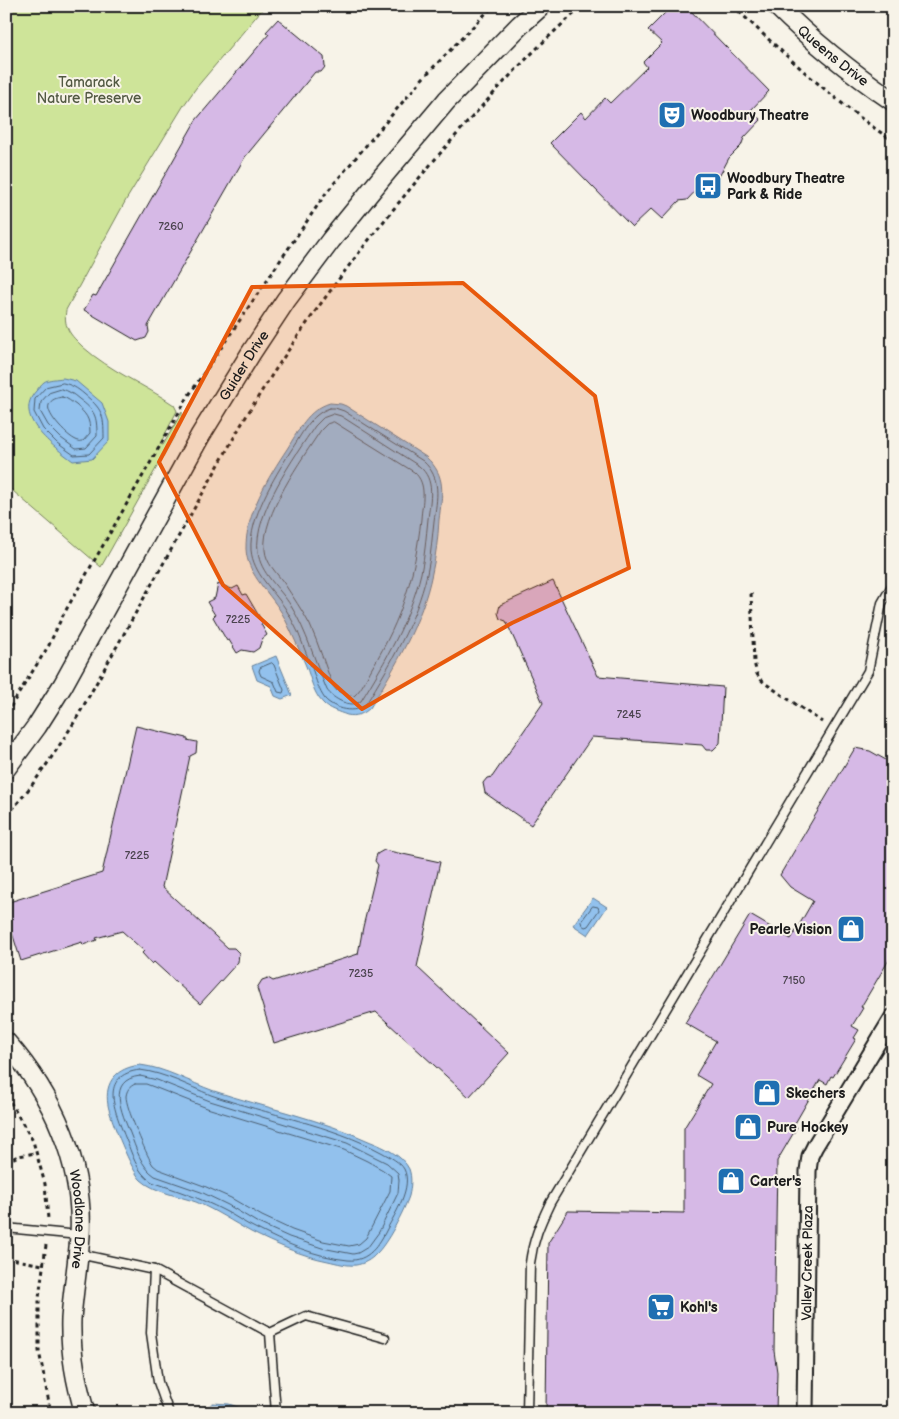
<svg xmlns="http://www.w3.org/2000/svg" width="899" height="1419" viewBox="0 0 899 1419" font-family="'Balsamiq Sans',sans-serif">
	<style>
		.green { fill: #cee499; stroke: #75805a }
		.water { fill: #92c1ed; stroke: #637f99 }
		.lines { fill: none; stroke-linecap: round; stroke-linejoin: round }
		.shore { stroke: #4b5e70; stroke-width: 1 }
		.building { fill: #d6b9e6; stroke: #1c1c1c }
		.service-casing { stroke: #1c1c1c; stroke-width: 11 }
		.minor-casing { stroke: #1c1c1c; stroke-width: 19 }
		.tertiary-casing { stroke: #1c1c1c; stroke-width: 22 }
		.path { stroke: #1c1c1c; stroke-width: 3; stroke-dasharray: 4 4; stroke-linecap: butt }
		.service { stroke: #f7f3e8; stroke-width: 8 }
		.minor { stroke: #f7f3e8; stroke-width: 15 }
		.tertiary { stroke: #f7f3e8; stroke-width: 19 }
		.marked { fill: #e8590c; fill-opacity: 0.2; stroke: #e8590c; stroke-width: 4; stroke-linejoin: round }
		.labels { text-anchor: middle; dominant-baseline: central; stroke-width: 4; stroke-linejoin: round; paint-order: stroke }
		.number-label { font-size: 11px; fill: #4a434e }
		.street-label { font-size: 14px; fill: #1c1c1c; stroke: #f7f3e8 }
		.park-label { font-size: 14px; fill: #515842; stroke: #f7f3e8 }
		.poi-label { font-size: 14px; font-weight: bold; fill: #1c1c1c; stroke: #f7f3e8; text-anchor: start }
	</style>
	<rect width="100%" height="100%" fill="#f7f3e8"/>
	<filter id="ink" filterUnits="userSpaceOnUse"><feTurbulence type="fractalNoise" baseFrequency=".02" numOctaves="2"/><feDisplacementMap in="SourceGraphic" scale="10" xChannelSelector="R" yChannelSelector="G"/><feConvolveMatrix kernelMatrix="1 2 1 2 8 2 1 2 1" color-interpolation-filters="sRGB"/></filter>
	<g filter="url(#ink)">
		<path class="green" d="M6 6H265L196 88 184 105 126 200 66 310C65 317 65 323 68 329 71 336 78 342 83 347 110 371 145 385 174 405L177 411 160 444 163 445 182 412C183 419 181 425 177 431L101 567 6 485Z"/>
		<g class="water">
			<path d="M63 378 76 381 102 403 109 422V441L92 459 73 461C54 447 12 417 36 391 38 389 41 384 44 382 48 379 57 379 63 378Z"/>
			<path d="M330 403 341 404 346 406 426 457C447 476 442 494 439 520 438 538 436 555 432 573 422 622 396 665 370 708 364 714 356 717 347 715 339 712 328 709 323 703 313 693 311 678 306 666 299 649 292 633 284 617 272 594 247 576 246 549 245 515 269 476 287 449 299 430 307 410 330 403Z"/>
			<path d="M276 656 292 695 282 699 275 696 271 686 257 680 252 666Z"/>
			<path d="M593 898 607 907 588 935 573 925Z"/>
			<path d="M140 1065C166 1068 189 1082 214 1091 266 1108 321 1119 371 1142 384 1147 403 1156 409 1169 412 1177 411 1188 409 1196 404 1211 387 1244 376 1254 371 1260 363 1264 356 1265 347 1266 337 1263 328 1261 302 1256 275 1244 251 1232 233 1222 215 1210 196 1202 179 1196 154 1192 141 1180 132 1172 110 1118 108 1105 104 1081 117 1068 140 1065Z"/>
			<path d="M213 1403 229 1404 255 1413H198Z"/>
		</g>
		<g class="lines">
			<g class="shore">
				<path d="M63 383C72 385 77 388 84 394 102 409 104 414 104 438L89 454 74 455 57 443 43 429 34 412 35 399 46 387Z"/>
				<path d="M62 389C69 391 73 394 79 399 95 411 97 415 97 436L86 448 76 449 61 438 48 425 40 411 41 402 49 393Z"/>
				<path d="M62 397C68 398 71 402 76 405 86 414 90 418 90 433L83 441C81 441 80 442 79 441 70 440 45 414 49 405 51 399 57 398 62 397Z"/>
				<path d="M330 408H335L344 411 423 461C442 478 437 498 434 521 432 538 431 556 427 574 416 621 391 663 366 704 357 715 334 709 325 699 319 691 316 680 313 671 308 658 303 645 298 632 294 624 290 616 285 608 273 590 253 573 251 550 249 518 274 478 290 452 301 436 310 414 330 408Z"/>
				<path d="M334 414 341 416 419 466C436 480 430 500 428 519 426 537 425 555 421 573 410 619 386 660 361 701 351 709 333 699 327 690 315 662 307 632 291 606 280 588 260 573 258 552 253 514 295 456 315 426L323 418Z"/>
				<path d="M334 422 414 472C428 484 422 503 421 519 415 576 402 618 372 668 367 677 362 689 354 696L337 691 333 686C325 666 319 645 310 625 302 610 293 597 284 583 276 572 266 563 265 550 261 515 302 459 321 430L327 424Z"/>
				<path d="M272 663 274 665 284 690 283 693 278 692 274 682 261 676 259 671 260 668Z"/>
				<path d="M593 906 598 907 599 910 588 926 585 927 582 925 581 922Z"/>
				<path d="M140 1070C165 1073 188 1086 211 1095 268 1115 330 1124 383 1153 390 1157 400 1162 404 1169 413 1187 395 1214 387 1229 379 1245 368 1262 348 1260 316 1257 284 1243 255 1228 244 1223 234 1215 223 1210 200 1198 176 1190 152 1182 136 1172 132 1153 125 1137 115 1111 98 1075 140 1070Z"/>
				<path d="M140 1076 157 1080 210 1101 347 1143 387 1163 398 1173 399 1180 398 1193 379 1232 368 1247 358 1253 353 1254 322 1248 289 1237 258 1223 228 1205 201 1192 155 1176C141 1167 136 1148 130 1133 122 1113 106 1080 140 1076Z"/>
				<path d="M135 1084H146L154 1087 207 1108 344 1150 367 1161 383 1170 391 1176 390 1191 366 1238 359 1244 349 1246 323 1241 292 1230 262 1216 231 1198 204 1186 158 1169 153 1165 150 1160C144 1148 126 1108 126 1096 127 1090 129 1087 135 1084Z"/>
			</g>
		</g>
		<g class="building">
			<path d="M672 6H686L769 91 751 110 761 120 744 138 741 146 729 158 720 175 717 179 701 185 687 200 679 201 662 219 651 209 632 227 550 143 581 112 586 118 605 98 610 103 647 67 643 62 662 43 648 30Z"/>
			<path d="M278 19 324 57 325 67 321 72H315L245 157 148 326 149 332 146 338 137 341 84 310 93 295 96 296 196 120 269 34 266 32Z"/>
			<path d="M553 581 598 676 723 687 720 743 713 750H706L702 745 592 737 531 825 485 793 483 783 487 778 492 777 543 703 506 621 500 619 498 613 500 605Z"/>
			<path d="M218 584 232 589 238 586 243 595 246 594 263 623 261 624 267 635 262 639 259 648 253 652 242 650 237 653 229 640 227 641 213 617 215 615 207 602 215 598Z"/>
			<path d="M136 726 187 738V740L197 742 196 753 190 756 162 887 228 948H234L239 953 238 962 200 1004 154 962 152 964 142 953 144 951 122 931 96 938 97 940 83 945 82 942 21 961 6 914V903L102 873Z"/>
			<path d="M855 748 870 751 893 764V953L861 1007 863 1008 852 1026 859 1030 854 1038 856 1039 833 1077 831 1076 827 1084 820 1080 794 1125 797 1127 777 1161 774 1351 777 1372 776 1413 546 1412 548 1243 568 1211 684 1213V1128L711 1084 696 1075 716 1041 685 1023 750 915 791 939 813 901 790 887 780 875Z"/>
			<path d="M384 850 440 862 417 967 509 1053 469 1097 376 1012 274 1043 257 988 262 980 268 978 273 981 358 954 363 927 378 865 375 861 377 854Z"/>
		</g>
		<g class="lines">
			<defs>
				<g id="service">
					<path d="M6 1228 79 1235"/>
					<path d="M79 1254 154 1270 270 1333 276 1413"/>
					<path d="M154 1270 151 1333 158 1382 169 1413"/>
					<path d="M270 1333 306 1316 385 1338"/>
					<path d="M527 1413 530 1263C533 1240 540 1224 550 1203L868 671 882 603 893 584"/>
				</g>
				<g id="minor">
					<path id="s1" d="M805 1413 808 1171 810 1156 815 1146 893 1017"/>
				</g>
				<g id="tertiary">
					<path id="s2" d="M777 6C813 42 852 73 893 101"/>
					<path id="s3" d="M6 768 37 726 63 685 200 436 251 353 286 300 331 240 383 176 447 100 520 25 541 6"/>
					<path id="s4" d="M6 1042C53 1095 84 1164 80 1236 78 1264 73 1291 71 1319 70 1350 76 1383 85 1413"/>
				</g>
			</defs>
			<use href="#service" class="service-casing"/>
			<use href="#minor" class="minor-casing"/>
			<use href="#tertiary" class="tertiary-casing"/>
			<g class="path">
				<path d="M733 6C784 54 835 102 893 141"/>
				<path d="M751 593 754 662 757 674 760 679 766 684 822 722"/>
				<path d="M6 714 49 645 62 617 189 395 326 193 423 78 493 6"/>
				<path d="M6 816C33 787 54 754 75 721L241 425C299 327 369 236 443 150 487 100 532 49 583 6"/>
				<path d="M6 1095 33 1141 45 1184 48 1219"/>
				<path d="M6 1162 18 1156 36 1153"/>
				<path d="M46 1245 39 1298V1351L51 1413"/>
				<path d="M6 1258 43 1265"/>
			</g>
			<use href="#service" class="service"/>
			<use href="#minor" class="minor"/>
			<use href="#tertiary" class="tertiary"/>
		</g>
	</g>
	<path class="marked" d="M463 283 595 396 629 568 512 623 362 709 223 585 159 462 252 287Z"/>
	<defs>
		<symbol id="theatre-square" viewBox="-11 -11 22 22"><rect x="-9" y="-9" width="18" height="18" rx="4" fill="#1f6fb2" stroke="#f7f3e8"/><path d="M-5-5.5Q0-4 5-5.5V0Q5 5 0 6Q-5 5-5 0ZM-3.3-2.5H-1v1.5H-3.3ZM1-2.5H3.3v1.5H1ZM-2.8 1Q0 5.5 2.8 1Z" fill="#fff"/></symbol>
		<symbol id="bus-square" viewBox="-11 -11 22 22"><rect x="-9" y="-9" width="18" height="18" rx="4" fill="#1f6fb2" stroke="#f7f3e8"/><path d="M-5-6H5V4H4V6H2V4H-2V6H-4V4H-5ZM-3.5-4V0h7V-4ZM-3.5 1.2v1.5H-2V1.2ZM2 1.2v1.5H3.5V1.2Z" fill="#fff"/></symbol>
		<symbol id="shop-square" viewBox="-11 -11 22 22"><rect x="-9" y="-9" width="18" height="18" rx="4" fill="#1f6fb2" stroke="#f7f3e8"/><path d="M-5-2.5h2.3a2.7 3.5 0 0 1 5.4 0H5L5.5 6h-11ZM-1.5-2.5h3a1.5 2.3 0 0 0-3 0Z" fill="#fff"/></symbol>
		<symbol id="supermarket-square" viewBox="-11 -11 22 22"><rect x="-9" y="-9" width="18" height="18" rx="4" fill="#1f6fb2" stroke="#f7f3e8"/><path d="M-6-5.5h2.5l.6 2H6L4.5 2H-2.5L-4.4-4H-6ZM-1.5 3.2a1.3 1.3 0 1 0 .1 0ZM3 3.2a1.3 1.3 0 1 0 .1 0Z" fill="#fff"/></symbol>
	</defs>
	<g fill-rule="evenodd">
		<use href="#theatre-square" x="656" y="99" width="32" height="32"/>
		<use href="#bus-square" x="692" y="170" width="32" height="32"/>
		<use href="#shop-square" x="835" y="913" width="32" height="32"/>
		<use href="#shop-square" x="751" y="1077" width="32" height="32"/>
		<use href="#shop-square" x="732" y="1111" width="32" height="32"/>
		<use href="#shop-square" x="715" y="1165" width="32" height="32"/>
		<use href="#supermarket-square" x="645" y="1291" width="32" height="32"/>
	</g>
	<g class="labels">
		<g class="number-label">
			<text x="171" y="226">7260</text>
			<text x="238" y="619">7225</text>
			<text x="629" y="714">7245</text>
			<text x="137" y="855">7225</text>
			<text x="361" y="973">7235</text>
			<text x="794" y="980">7150</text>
		</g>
		<g class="street-label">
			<text stroke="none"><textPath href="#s2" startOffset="75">Queens Drive</textPath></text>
			<text stroke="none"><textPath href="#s3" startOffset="468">Guider Drive</textPath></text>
			<text stroke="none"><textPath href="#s4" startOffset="196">Woodlane Drive</textPath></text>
			<text stroke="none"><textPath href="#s1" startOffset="150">Valley Creek Plaza</textPath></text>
		</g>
		<g class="park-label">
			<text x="89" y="82">Tamarack<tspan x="89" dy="16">Nature Preserve</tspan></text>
		</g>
		<g class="poi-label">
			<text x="691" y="115">Woodbury Theatre</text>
			<text x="727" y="178">Woodbury Theatre<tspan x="727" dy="16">Park &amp; Ride</tspan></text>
			<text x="832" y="929" text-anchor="end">Pearle Vision</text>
			<text x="786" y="1093">Skechers</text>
			<text x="767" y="1127">Pure Hockey</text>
			<text x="750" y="1181">Carter's</text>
			<text x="680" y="1307">Kohl's</text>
		</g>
	</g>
	<rect width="899" height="1419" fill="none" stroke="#f7f3e8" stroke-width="25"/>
	<rect x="12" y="12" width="874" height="1394" fill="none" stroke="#1c1c1c" stroke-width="2" filter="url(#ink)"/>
</svg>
